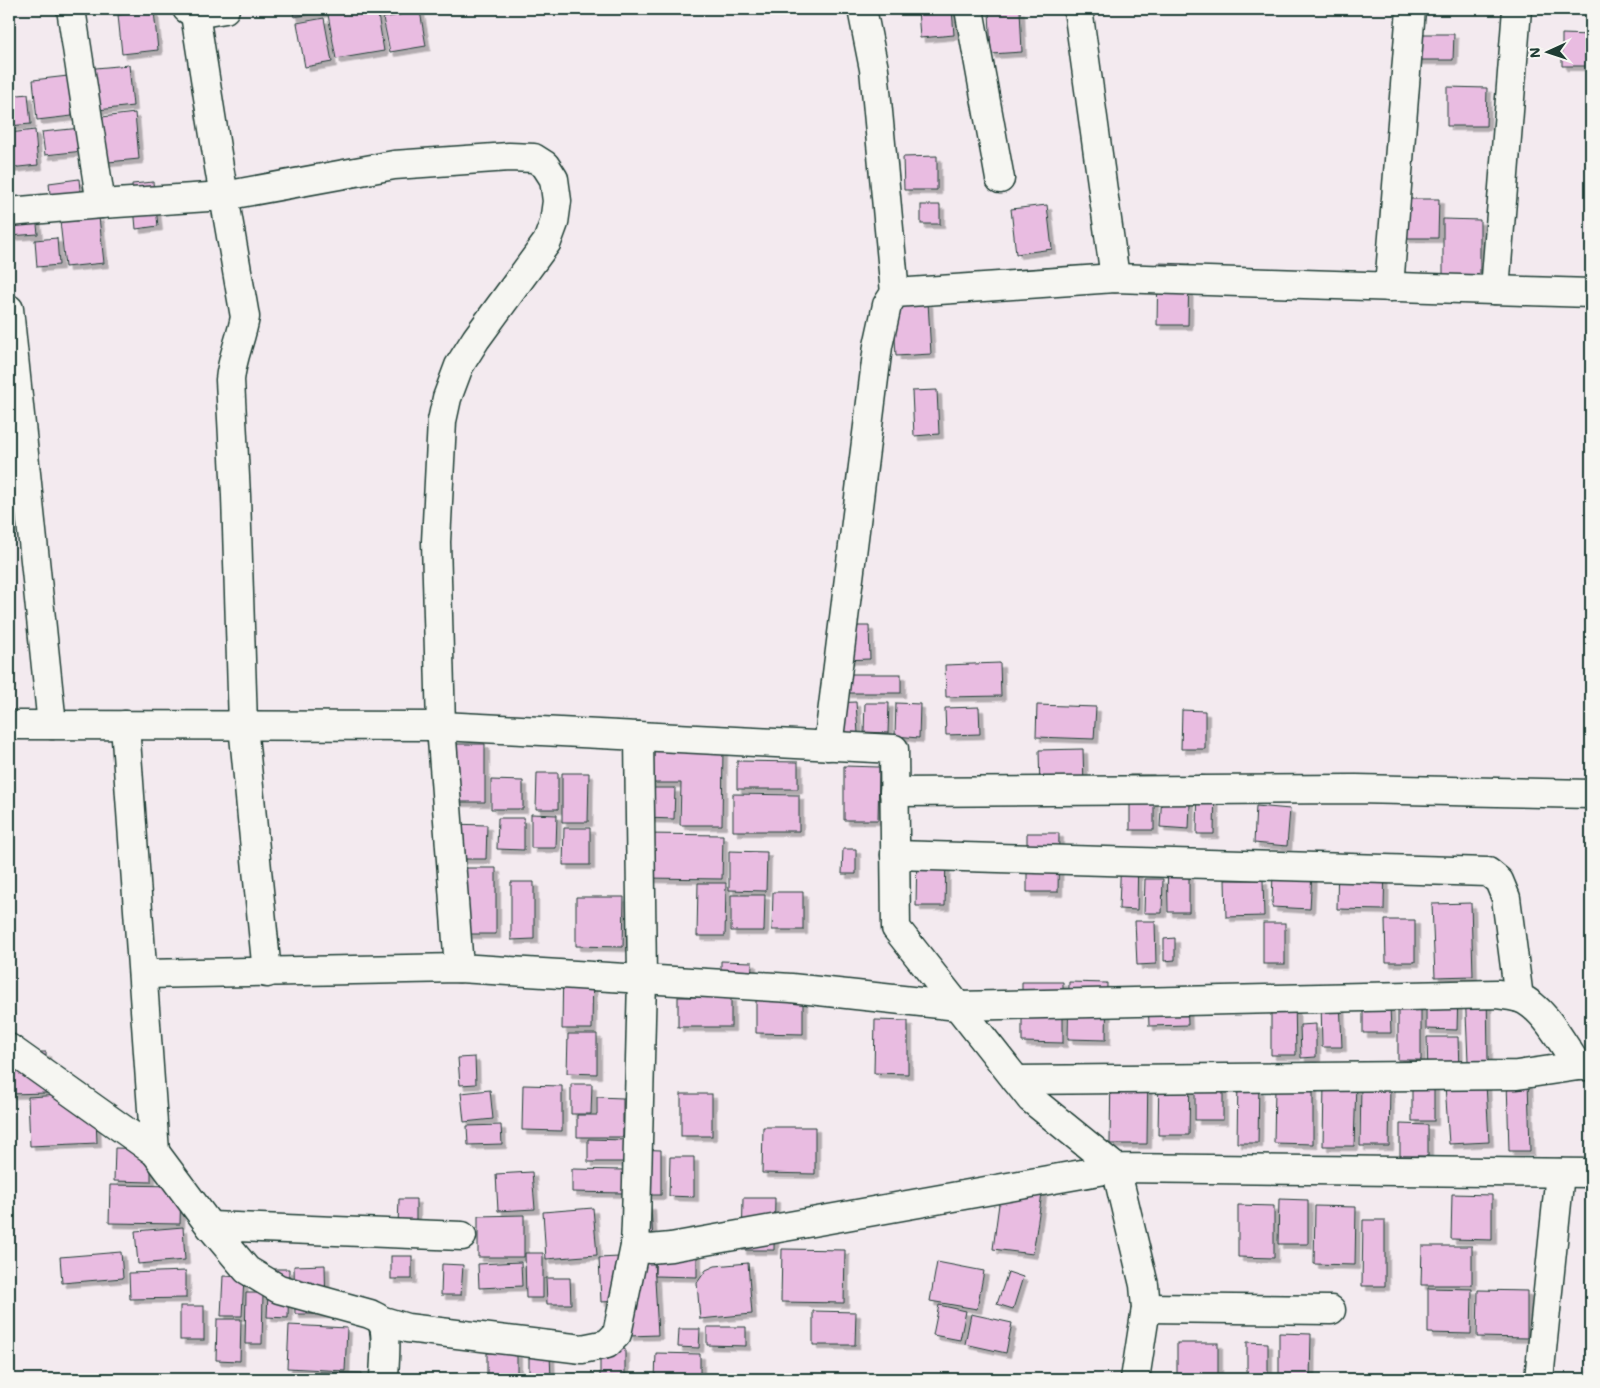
<svg xmlns="http://www.w3.org/2000/svg" width="1600" height="1388" viewBox="0 0 1600 1388" font-family="Mali,sans-serif">
	<style>
		.building { fill: #e9bce1; stroke: #1f3d34; filter: url(#shadow) }
		.lines { fill: none; stroke-linecap: round; stroke-linejoin: round }
		.minor-casing { stroke: #1f3d34; stroke-width: 31 }
		.tertiary-casing { stroke: #1f3d34; stroke-width: 31 }
		.minor { stroke: #f6f6f2; stroke-width: 28 }
		.tertiary { stroke: #f6f6f2; stroke-width: 28 }
	</style>
	<defs>
		<filter id="shadow"><feDropShadow dx="4.5" dy="4.5" stdDeviation="0" flood-color="#0004"/></filter>
	</defs>
	<rect width="100%" height="100%" fill="#f3eaef"/>
	<filter id="ink" filterUnits="userSpaceOnUse"><feTurbulence type="fractalNoise" baseFrequency=".02" numOctaves="2"/><feDisplacementMap in="SourceGraphic" scale="10" xChannelSelector="R" yChannelSelector="G"/><feConvolveMatrix kernelMatrix="1 2 1 2 8 2 1 2 1" color-interpolation-filters="sRGB"/></filter>
	<g filter="url(#ink)">
		<g class="building">
			<path d="M292 9H324L325 12 294 17Z"/>
			<path d="M327 9H377L384 51 336 59Z"/>
			<path d="M918 9H952L954 35 920 38Z"/>
			<path d="M1020 10 1022 52 991 54 989 12Z"/>
			<path d="M154 11 158 50 122 54 118 15Z"/>
			<path d="M420 11 426 46 390 52 383 18Z"/>
			<path d="M324 18 332 62 305 67 297 23Z"/>
			<path d="M1417 34H1454L1453 60H1417Z"/>
			<path d="M1562 34 1591 35V66H1562Z"/>
			<path d="M129 65 133 106 89 111 85 69Z"/>
			<path d="M68 76 72 116 37 120 33 80Z"/>
			<path d="M1447 87 1487 88 1486 126H1447Z"/>
			<path d="M28 94 31 124 9 126V96Z"/>
			<path d="M135 113 139 159 98 163 94 118Z"/>
			<path d="M81 128 83 151 45 155 42 132Z"/>
			<path d="M35 130 38 165 9 168V133Z"/>
			<path d="M937 156V190H904L903 157Z"/>
			<path d="M79 179 82 213 52 216 49 183Z"/>
			<path d="M153 182 158 226 136 229 132 184Z"/>
			<path d="M34 198 38 234 9 236V201Z"/>
			<path d="M1405 199H1439L1438 238H1405Z"/>
			<rect x="921" y="205" width="19" height="19"/>
			<path d="M1047 205 1052 249 1016 254 1011 209Z"/>
			<path d="M99 217 104 263 65 267 60 221Z"/>
			<path d="M1443 219 1480 220V275H1443Z"/>
			<path d="M57 238 59 265 37 267 35 240Z"/>
			<path d="M1158 263 1189 264 1188 325H1157Z"/>
			<path d="M928 302 931 354 896 356 893 304Z"/>
			<path d="M937 390 939 434 914 436 912 391Z"/>
			<path d="M841 626H869L870 659 841 660Z"/>
			<path d="M1000 663 1001 696 946 697 945 665Z"/>
			<rect x="846" y="674" width="55" height="19"/>
			<path d="M856 702 858 734 836 735 834 703Z"/>
			<path d="M865 703H889L888 733 864 732Z"/>
			<path d="M896 703 920 704 919 738 895 736Z"/>
			<path d="M1037 705 1096 707 1094 739 1036 737Z"/>
			<path d="M979 707 980 734 946 735 945 708Z"/>
			<path d="M1182 710 1205 711V749H1181Z"/>
			<path d="M448 744H485V802H447Z"/>
			<path d="M647 747 723 748 722 825H680L681 783H646Z"/>
			<path d="M1083 749 1084 789 1040 790 1039 750Z"/>
			<path d="M737 761 798 762V789H737Z"/>
			<path d="M844 766 879 767 878 820H844Z"/>
			<path d="M537 773H558V809H536Z"/>
			<path d="M562 773H589L588 822H562Z"/>
			<rect x="1130" y="775" width="24" height="55"/>
			<path d="M1198 775 1215 776 1214 834H1197Z"/>
			<path d="M1163 776 1191 778 1189 829 1160 827Z"/>
			<path d="M491 780 523 781V809H491Z"/>
			<path d="M647 788H675L674 819 646 818Z"/>
			<path d="M733 794 799 795V831H733Z"/>
			<path d="M1256 806 1290 809 1287 846 1254 843Z"/>
			<path d="M531 814 557 815 556 848H531Z"/>
			<path d="M498 818H524V850L497 849Z"/>
			<path d="M450 824 487 825 486 859H449Z"/>
			<path d="M564 828H590V865H563Z"/>
			<path d="M1027 833H1059L1058 892H1027Z"/>
			<path d="M646 834 723 835 722 879 646 878Z"/>
			<path d="M843 849H856V874H842Z"/>
			<path d="M1167 849H1189V912H1168Z"/>
			<path d="M729 851 767 852 766 891 729 890Z"/>
			<path d="M917 851H946L945 906H916Z"/>
			<path d="M1121 853H1138L1137 910 1119 909Z"/>
			<path d="M1338 857 1385 858 1384 910 1337 909Z"/>
			<path d="M460 868H496V934H459Z"/>
			<path d="M1273 870 1312 872 1310 909 1272 907Z"/>
			<path d="M1145 879H1163L1162 913H1144Z"/>
			<path d="M1225 880H1263L1264 916 1226 917Z"/>
			<path d="M511 882H534V939L511 940Z"/>
			<path d="M698 883H726L725 936H697Z"/>
			<path d="M773 892H803V930H772Z"/>
			<path d="M731 895H765L764 931H731Z"/>
			<path d="M576 897H624L623 947 576 946Z"/>
			<path d="M1471 903 1473 976 1435 977 1432 904Z"/>
			<path d="M1385 920H1415V962H1386Z"/>
			<path d="M1135 921H1155L1156 964 1137 965Z"/>
			<rect x="1263" y="923" width="22" height="41"/>
			<path d="M1175 938V960L1164 961V939Z"/>
			<path d="M563 961 593 962 592 1029H562Z"/>
			<path d="M721 961 752 962 751 992H721Z"/>
			<path d="M1022 982H1063V1043L1022 1042Z"/>
			<path d="M1069 982 1107 983 1106 1040 1068 1039Z"/>
			<path d="M1487 989 1488 1061H1468L1465 990Z"/>
			<path d="M1426 990 1458 991 1457 1030 1426 1029Z"/>
			<path d="M1295 996 1296 1055H1271V997Z"/>
			<rect x="678" y="997" width="53" height="30"/>
			<path d="M1187 997 1188 1025 1149 1026 1148 998Z"/>
			<path d="M1321 999H1340L1342 1047H1322Z"/>
			<path d="M756 1000 803 1001V1034L756 1033Z"/>
			<rect x="1398" y="1004" width="23" height="56"/>
			<path d="M1390 1005 1391 1033H1363V1006Z"/>
			<path d="M875 1020 908 1021V1074L874 1073Z"/>
			<path d="M1316 1024V1057L1301 1058 1300 1025Z"/>
			<path d="M568 1034H597V1074L567 1073Z"/>
			<path d="M1427 1037H1458L1459 1072 1428 1073Z"/>
			<path d="M9 1052H46L47 1093 9 1094Z"/>
			<path d="M475 1057 476 1084 460 1085 458 1058Z"/>
			<path d="M1111 1066 1148 1067 1147 1144H1110Z"/>
			<path d="M1159 1072H1190L1189 1135H1158Z"/>
			<path d="M1238 1078H1259L1258 1143H1237Z"/>
			<rect x="1195" y="1080" width="28" height="40"/>
			<path d="M1528 1080 1530 1151H1509L1507 1081Z"/>
			<path d="M1324 1082H1356L1354 1146H1323Z"/>
			<rect x="1412" y="1082" width="22" height="39"/>
			<path d="M1486 1083 1489 1142 1449 1144 1445 1085Z"/>
			<path d="M571 1084H592L591 1114H571Z"/>
			<path d="M1361 1084H1390L1389 1146H1360Z"/>
			<path d="M523 1085 562 1086V1131L522 1130Z"/>
			<path d="M1275 1086 1313 1087V1144L1274 1143Z"/>
			<path d="M490 1090 493 1119 464 1122 461 1093Z"/>
			<path d="M95 1093 97 1143 30 1146 28 1097Z"/>
			<rect x="681" y="1094" width="31" height="42"/>
			<path d="M597 1097 623 1098V1137H577V1115H597Z"/>
			<path d="M1400 1124 1428 1125V1156H1400Z"/>
			<path d="M501 1125 502 1144 468 1145 467 1126Z"/>
			<path d="M763 1127H815V1174L762 1173Z"/>
			<path d="M588 1139 626 1140V1162H588Z"/>
			<path d="M115 1148 151 1149V1182L114 1181Z"/>
			<path d="M636 1149 661 1150V1195H636Z"/>
			<path d="M670 1157H694V1197L669 1196Z"/>
			<path d="M572 1169 623 1170V1193L572 1192Z"/>
			<path d="M532 1172 535 1209 498 1211 496 1174Z"/>
			<path d="M1003 1174 1044 1180 1033 1254 993 1249Z"/>
			<path d="M110 1185 181 1186 180 1224 109 1223Z"/>
			<path d="M1452 1194 1492 1195V1240L1451 1239Z"/>
			<path d="M743 1198H775L774 1250H742Z"/>
			<path d="M399 1199H416V1226H398Z"/>
			<path d="M1279 1199 1308 1200V1244H1278Z"/>
			<path d="M651 1205 658 1335 629 1336 622 1207Z"/>
			<path d="M1238 1205 1274 1206V1258L1238 1257Z"/>
			<path d="M1315 1206 1356 1207 1355 1265 1314 1264Z"/>
			<path d="M593 1208 597 1255 546 1259 543 1212Z"/>
			<path d="M524 1215V1257H478V1216Z"/>
			<path d="M1363 1220H1385V1286H1362Z"/>
			<path d="M183 1227 185 1260 138 1264 135 1231Z"/>
			<path d="M656 1243H697V1277L655 1276Z"/>
			<path d="M1422 1246H1472V1285H1421Z"/>
			<path d="M782 1249 845 1250 844 1303 781 1302Z"/>
			<path d="M121 1252 123 1278 62 1283 60 1257Z"/>
			<path d="M525 1253H543V1298H526Z"/>
			<rect x="391" y="1256" width="21" height="23"/>
			<path d="M619 1257 622 1301 601 1302 599 1258Z"/>
			<path d="M521 1262 522 1286 479 1288 478 1264Z"/>
			<path d="M937 1262 984 1271 977 1309 930 1301Z"/>
			<path d="M748 1263 752 1314 700 1319 697 1283 706 1270 715 1266Z"/>
			<path d="M442 1264 463 1265 461 1295H441Z"/>
			<path d="M325 1265 326 1314H295L294 1266Z"/>
			<path d="M269 1269H289L288 1318 267 1317Z"/>
			<path d="M186 1271V1298L130 1299 129 1273Z"/>
			<path d="M1008 1272 1023 1277 1013 1309 997 1304Z"/>
			<path d="M223 1276 244 1277 242 1316H221Z"/>
			<path d="M546 1278H570L571 1304H547Z"/>
			<path d="M1428 1288 1472 1289 1471 1334 1428 1333Z"/>
			<path d="M1478 1290 1527 1291V1338L1477 1337Z"/>
			<path d="M246 1293H263L262 1344H245Z"/>
			<path d="M939 1305 966 1311 960 1340 933 1335Z"/>
			<rect x="180" y="1306" width="24" height="34"/>
			<path d="M813 1311 856 1312 855 1345H813Z"/>
			<path d="M971 1314 1012 1323 1006 1353 965 1344Z"/>
			<path d="M217 1319H241L240 1361 216 1360Z"/>
			<path d="M289 1325 347 1328 345 1371 287 1368Z"/>
			<path d="M707 1327H746V1346L707 1345Z"/>
			<path d="M679 1329H700L699 1348 678 1347Z"/>
			<path d="M1279 1333 1311 1334 1310 1379H1279Z"/>
			<path d="M1247 1342 1268 1343V1379H1247Z"/>
			<rect x="1177" y="1343" width="41" height="36"/>
			<path d="M625 1349V1379H600V1350Z"/>
			<rect x="487" y="1353" width="30" height="26"/>
			<path d="M656 1353 700 1354V1379H655Z"/>
			<path d="M529 1355H550L551 1379H529Z"/>
			<path d="M320 1372 362 1373 361 1379H320Z"/>
			<path d="M475 1375V1379H446V1377Z"/>
		</g>
		<g class="lines">
			<defs>
				<g id="minor">
					<path d="M71 9 101 204"/>
					<path d="M187 9 195 14 225 9"/>
					<path d="M862 9 874 69 895 293"/>
					<path d="M969 9 1000 179"/>
					<path d="M1078 9 1115 278"/>
					<path d="M195 14 219 167 245 317C241 340 232 357 230 380L236 496 243 725 267 973"/>
					<path d="M9 212 101 204 224 196 394 165 509 157 534 158 545 165 554 179 557 201 554 223 547 242 476 339 459 366 447 398 442 421 436 542 441 726 459 968"/>
					<path d="M1389 287 1411 9"/>
					<path d="M1495 290 1517 9"/>
					<path d="M9 309 52 725"/>
					<path d="M125 725 155 1152"/>
					<path d="M828 746 878 346 887 305 895 293 1115 278 1591 293"/>
					<path d="M894 792 1356 789 1591 794"/>
					<path d="M895 855 1488 872 1499 881 1506 898 1519 998"/>
					<path d="M143 974 459 968 791 988 958 1006 1497 994C1505 995 1513 996 1520 998 1545 1008 1563 1045 1578 1066"/>
					<path d="M9 1048 155 1152 210 1226 247 1270 279 1289 370 1314C373 1316 378 1317 380 1320 389 1329 384 1366 384 1379"/>
					<path d="M1016 1080 1517 1075 1578 1066H1591"/>
					<path d="M210 1226 462 1236"/>
					<path d="M635 1246 650 1249 671 1247 1116 1168 1144 1285 1146 1308 1135 1379"/>
					<path d="M1146 1308 1331 1310"/>
					<path d="M380 1320 407 1328 582 1349 607 1344 617 1334 635 1246 636 1222 642 979 639 736"/>
					<path d="M1539 1379 1560 1173"/>
				</g>
				<path id="tertiary" d="M9 725 441 726 894 749 896 928 1031 1099 1116 1168 1591 1173"/>
			</defs>
			<use href="#minor" class="minor-casing"/>
			<use href="#tertiary" class="tertiary-casing"/>
			<use href="#minor" class="minor"/>
			<use href="#tertiary" class="tertiary"/>
		</g>
	</g>
	<rect width="1600" height="1388" fill="none" stroke="#f6f6f2" stroke-width="30"/>
	<rect x="15" y="15" width="1570" height="1358" fill="none" stroke="#1f3d34" stroke-width="2" filter="url(#ink)"/>
	<g transform="translate(1548 52) rotate(267)" stroke="#f6f6f2" stroke-width="4" paint-order="stroke">
	<path d="M0-4L9 19L0 12L-9 19Z" fill="#1f3d34"/>
	<text y="-8" font-size="14" font-weight="bold" text-anchor="middle" fill="#1f3d34">N</text>
	</g>
</svg>
